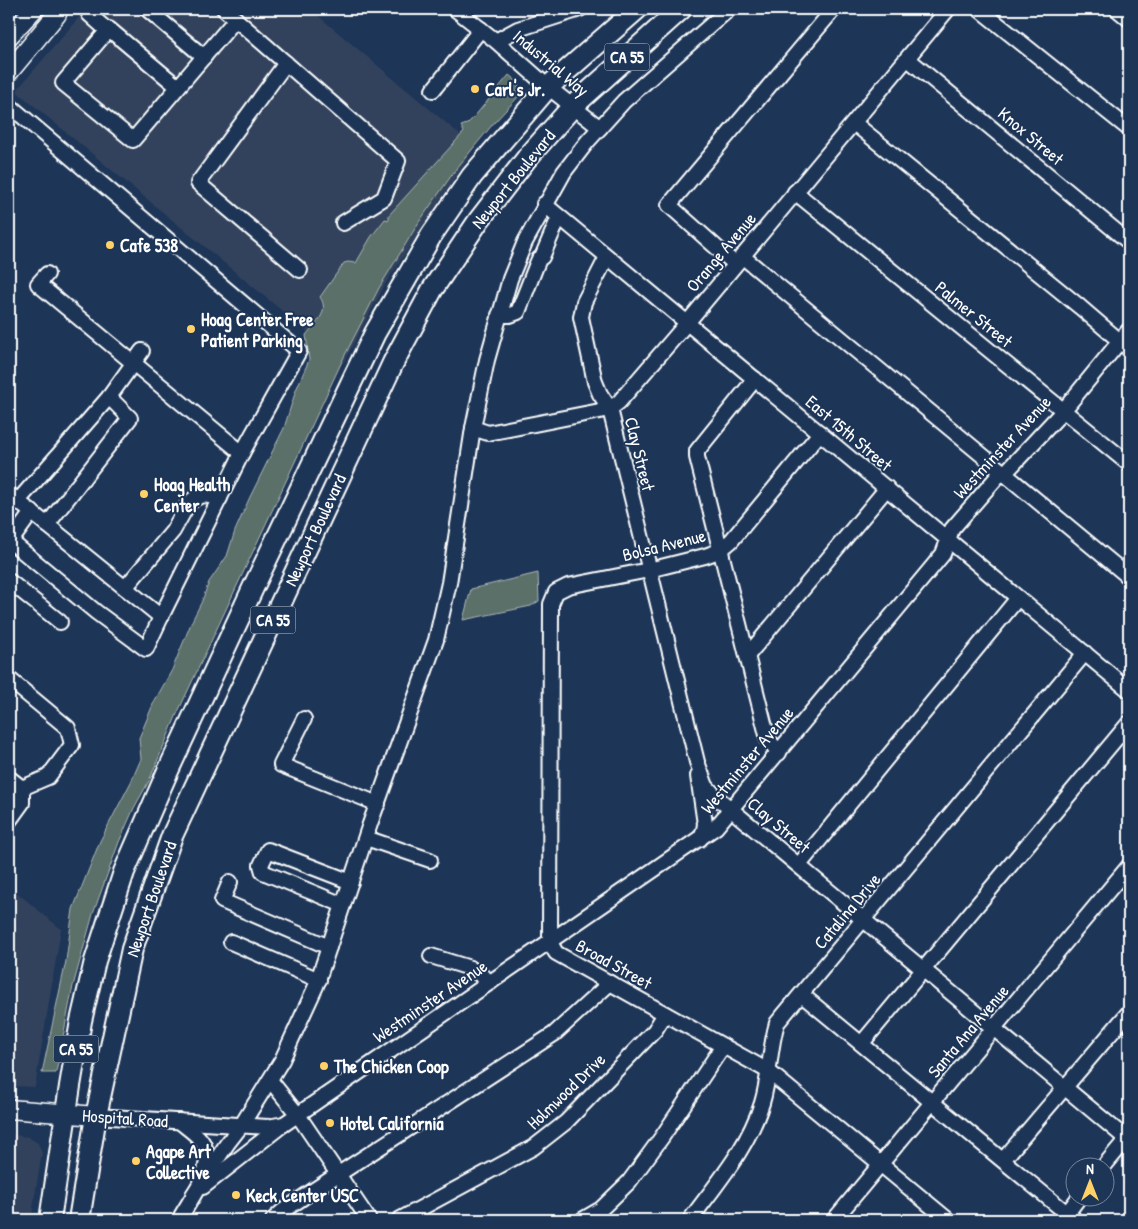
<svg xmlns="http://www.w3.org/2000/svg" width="1138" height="1229" viewBox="0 0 1138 1229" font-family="'Patrick Hand',sans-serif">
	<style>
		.built { fill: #30425c }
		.green { fill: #5b6f6b; stroke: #adb7b5 }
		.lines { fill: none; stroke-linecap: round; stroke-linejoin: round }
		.minor-casing { stroke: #fff; stroke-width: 18 }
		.major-casing { stroke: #fff; stroke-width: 21 }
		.highway-casing { stroke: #fff; stroke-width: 24 }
		.minor { stroke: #1d3557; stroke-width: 14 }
		.major { stroke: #1d3557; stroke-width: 18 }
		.highway { stroke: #1d3557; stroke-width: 20 }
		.poi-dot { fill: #ffd166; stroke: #1d3557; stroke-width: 2 }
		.labels { text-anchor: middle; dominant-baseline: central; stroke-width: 4; stroke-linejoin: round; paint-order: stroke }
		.shield { fill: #1d3557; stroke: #bbc2cd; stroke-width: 1 }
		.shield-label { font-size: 16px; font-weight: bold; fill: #fff }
		.street-label { font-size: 18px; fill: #fff; stroke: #1d3557 }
		.poi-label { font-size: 18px; font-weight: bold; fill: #fff; stroke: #1d3557; text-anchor: start }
	</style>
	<rect width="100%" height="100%" fill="#1d3557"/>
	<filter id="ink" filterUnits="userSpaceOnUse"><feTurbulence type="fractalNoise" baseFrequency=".02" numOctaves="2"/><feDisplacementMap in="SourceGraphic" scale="10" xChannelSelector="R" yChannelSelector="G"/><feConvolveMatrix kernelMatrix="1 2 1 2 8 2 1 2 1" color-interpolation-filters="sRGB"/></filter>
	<g filter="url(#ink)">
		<g class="built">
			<path d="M86 9H310L475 147 386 283 344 362 16 91Z"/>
			<path d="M9 886 61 929 35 1087 9 1086Z"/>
			<path d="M9 1134 28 1137 38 1143 42 1153 31 1220H9Z"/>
		</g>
		<g class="green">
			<path d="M509 75 519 83 517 93 519 96 493 124 456 169 419 222 379 288 344 357 177 714 149 781 134 808 119 842 93 914 73 986 56 1073H42L66 961 73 909 100 841 131 782 141 759 139 738 154 702 172 670 192 621 202 601 209 582 227 556 235 531 249 499 284 428 296 390 309 360 306 335C316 323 330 312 320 297L344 263 348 262 356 263 371 237 385 219 389 220V215L464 132 461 126 467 124 474 117Z"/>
			<path d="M538 573 539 601 531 606 463 620 471 589Z"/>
		</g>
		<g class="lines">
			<defs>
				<g id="minor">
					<path d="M94 9 89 14 108 31"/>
					<path d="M147 9 204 57"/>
					<path d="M224 9 398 161 384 198 343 223"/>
					<path d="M455 9 496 41 548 87 600 128"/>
					<path d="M979 9 1129 129"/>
					<path d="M1117 9 1129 19"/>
					<path d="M496 41 518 29 580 9"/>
					<path d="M908 59 1129 242"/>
					<path d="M286 63 198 183 300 270"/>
					<path d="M178 87 109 29 63 83 133 140 236 19"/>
					<path d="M433 90 481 29"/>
					<path d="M9 105 299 351 242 453"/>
					<path d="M854 123 1080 307 1129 349"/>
					<path d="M795 192 1129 464"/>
					<path d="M544 204 1129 690"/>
					<path d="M742 256 1129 577"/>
					<path d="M607 257 584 302 581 317 595 382 600 394 610 409 697 762 706 786 715 796 1129 1141"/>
					<path d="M735 264 669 205 834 9"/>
					<path d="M499 315H510L518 312 536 266 539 259 542 257 559 217"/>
					<path d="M755 379 697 451V457L768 739 779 753"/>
					<path d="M109 397 142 351"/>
					<path d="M473 428 488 433 610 409 619 402 687 323 948 9"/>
					<path d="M820 433 731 541 719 551 705 556 649 570 568 586 556 592 551 604 550 942 556 953 768 1071 948 1220"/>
					<path d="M9 494 161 617 242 453 38 284 47 274"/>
					<path d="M18 501 109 397 130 418 47 525"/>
					<path d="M9 540 96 612 146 649 161 617"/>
					<path d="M11 541 32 512"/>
					<path d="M9 581 60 622"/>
					<path d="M125 588 173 531 188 504 195 498 204 495 220 498"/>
					<path d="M747 656 887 488"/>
					<path d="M9 679 68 728 72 745 48 777 22 788"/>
					<path d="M304 719 281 765 378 804"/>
					<path d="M698 776 705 824 704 830 700 839"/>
					<path d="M9 778 22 788"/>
					<path d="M9 821 22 803V788"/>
					<path d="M366 838 430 860"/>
					<path d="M799 865 1018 598"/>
					<path d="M230 882 222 901 329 947"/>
					<path d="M343 905 263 872 261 865 268 850 351 882"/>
					<path d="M231 942 319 980"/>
					<path d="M431 956 470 968 491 982"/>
					<path d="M802 995 1075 1220"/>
					<path d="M862 1043 1129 723"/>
					<path d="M270 1080 298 1115 369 1220"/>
					<path d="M96 1116 268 1127 284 1124 716 827 943 554 952 529 998 476 1005 473 1063 411 1129 330"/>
					<path d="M1003 1160 1129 1012"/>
					<path d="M1104 1166 1129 1136"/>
					<path d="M203 1187 281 1126"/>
					<path d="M193 1195 227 1144 241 1126 282 1060 316 986 370 824 436 640 449 583 473 428 487 360 510 279 525 242 564 172 587 142 624 101 729 9"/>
					<path d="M179 1220C191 1197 220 1164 200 1139 194 1132 186 1127 179 1121"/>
					<path d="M273 1220 283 1211 314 1190 554 1034 610 983"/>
					<path d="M399 1220 534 1147 566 1122 655 1030 665 1014"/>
					<path d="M582 1220 601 1209 629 1182 662 1137 723 1046"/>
					<path d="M690 1220C717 1183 748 1148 762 1103 770 1077 769 1050 777 1023L1085 653"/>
					<path d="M834 1220 1129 866"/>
					<path d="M1062 1220 1080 1196"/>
				</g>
				<g id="major">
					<path d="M9 36 34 9"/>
					<path d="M9 72 57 14 58 9"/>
					<path d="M9 1109 96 1116"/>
				</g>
				<g id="highway">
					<path d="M50 1220 70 1086 81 1021 95 961 124 872 167 773 253 588 375 333 431 236 472 176 548 87 637 9"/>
					<path d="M79 1220 96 1116 132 949 172 836 393 363 432 290 479 220 527 158 573 106 681 9"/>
				</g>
			</defs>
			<use href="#minor" class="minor-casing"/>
			<use href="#major" class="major-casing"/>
			<use href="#highway" class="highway-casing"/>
			<use href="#minor" class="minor"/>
			<use href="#major" class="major"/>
			<use href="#highway" class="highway"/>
		</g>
	</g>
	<g class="poi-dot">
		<circle cx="475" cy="89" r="5"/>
		<circle cx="110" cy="245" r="5"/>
		<circle cx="191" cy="329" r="5"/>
		<circle cx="144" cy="494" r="5"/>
		<circle cx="324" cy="1066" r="5"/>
		<circle cx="330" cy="1123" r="5"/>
		<circle cx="136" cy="1161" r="5"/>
		<circle cx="236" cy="1195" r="5"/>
	</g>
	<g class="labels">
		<g class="shield">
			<rect x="604.5" y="43.5" width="45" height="27" rx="4"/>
			<rect x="250.5" y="606.5" width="45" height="27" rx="4"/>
			<rect x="53.5" y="1035.5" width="45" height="27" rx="4"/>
		</g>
		<g class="shield-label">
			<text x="627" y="57">CA 55</text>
			<text x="273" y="620">CA 55</text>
			<text x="76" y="1049">CA 55</text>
		</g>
		<g class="street-label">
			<text transform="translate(551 63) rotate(40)">Industrial Way</text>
			<text transform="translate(1031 136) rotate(40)">Knox Street</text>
			<text transform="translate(513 179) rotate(-51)">Newport Boulevard</text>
			<text transform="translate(721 252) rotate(-50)">Orange Avenue</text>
			<text transform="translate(974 314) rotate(39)">Palmer Street</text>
			<text transform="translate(849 433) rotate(40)">East 15th Street</text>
			<text transform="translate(1002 447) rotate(-47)">Westminster Avenue</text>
			<text transform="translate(640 454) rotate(76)">Clay Street</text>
			<text transform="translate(315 530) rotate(-65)">Newport Boulevard</text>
			<text transform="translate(664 545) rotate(-14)">Bolsa Avenue</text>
			<text transform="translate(747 760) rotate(-50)">Westminster Avenue</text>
			<text transform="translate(779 825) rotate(40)">Clay Street</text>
			<text transform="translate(151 899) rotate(-71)">Newport Boulevard</text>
			<text transform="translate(847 911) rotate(-50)">Catalina Drive</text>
			<text transform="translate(614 964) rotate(29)">Broad Street</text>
			<text transform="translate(430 1001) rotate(-34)">Westminster Avenue</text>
			<text transform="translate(968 1031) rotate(-50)">Santa Ana Avenue</text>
			<text transform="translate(566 1091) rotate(-44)">Holmwood Drive</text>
			<text transform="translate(125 1118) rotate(4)">Hospital Road</text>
		</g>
		<g class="poi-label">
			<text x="485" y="89">Carl's Jr.</text>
			<text x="120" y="245">Cafe 538</text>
			<text x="201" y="319">Hoag Center Free<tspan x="201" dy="21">Patient Parking</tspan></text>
			<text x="154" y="484">Hoag Health<tspan x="154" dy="21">Center</tspan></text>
			<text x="334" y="1066">The Chicken Coop</text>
			<text x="340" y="1123">Hotel California</text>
			<text x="146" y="1151">Agape Art<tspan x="146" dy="21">Collective</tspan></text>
			<text x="246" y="1195">Keck Center USC</text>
		</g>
	</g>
	<rect width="1138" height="1229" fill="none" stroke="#1d3557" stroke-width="30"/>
	<rect x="15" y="15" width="1108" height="1199" fill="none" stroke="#fff" stroke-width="2" filter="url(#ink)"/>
	<g transform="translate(1090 1182)"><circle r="24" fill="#1d3557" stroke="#77869a"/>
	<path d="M0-4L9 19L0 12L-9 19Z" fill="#ffd166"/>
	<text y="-8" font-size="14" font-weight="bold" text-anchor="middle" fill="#ffffff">N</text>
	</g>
</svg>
